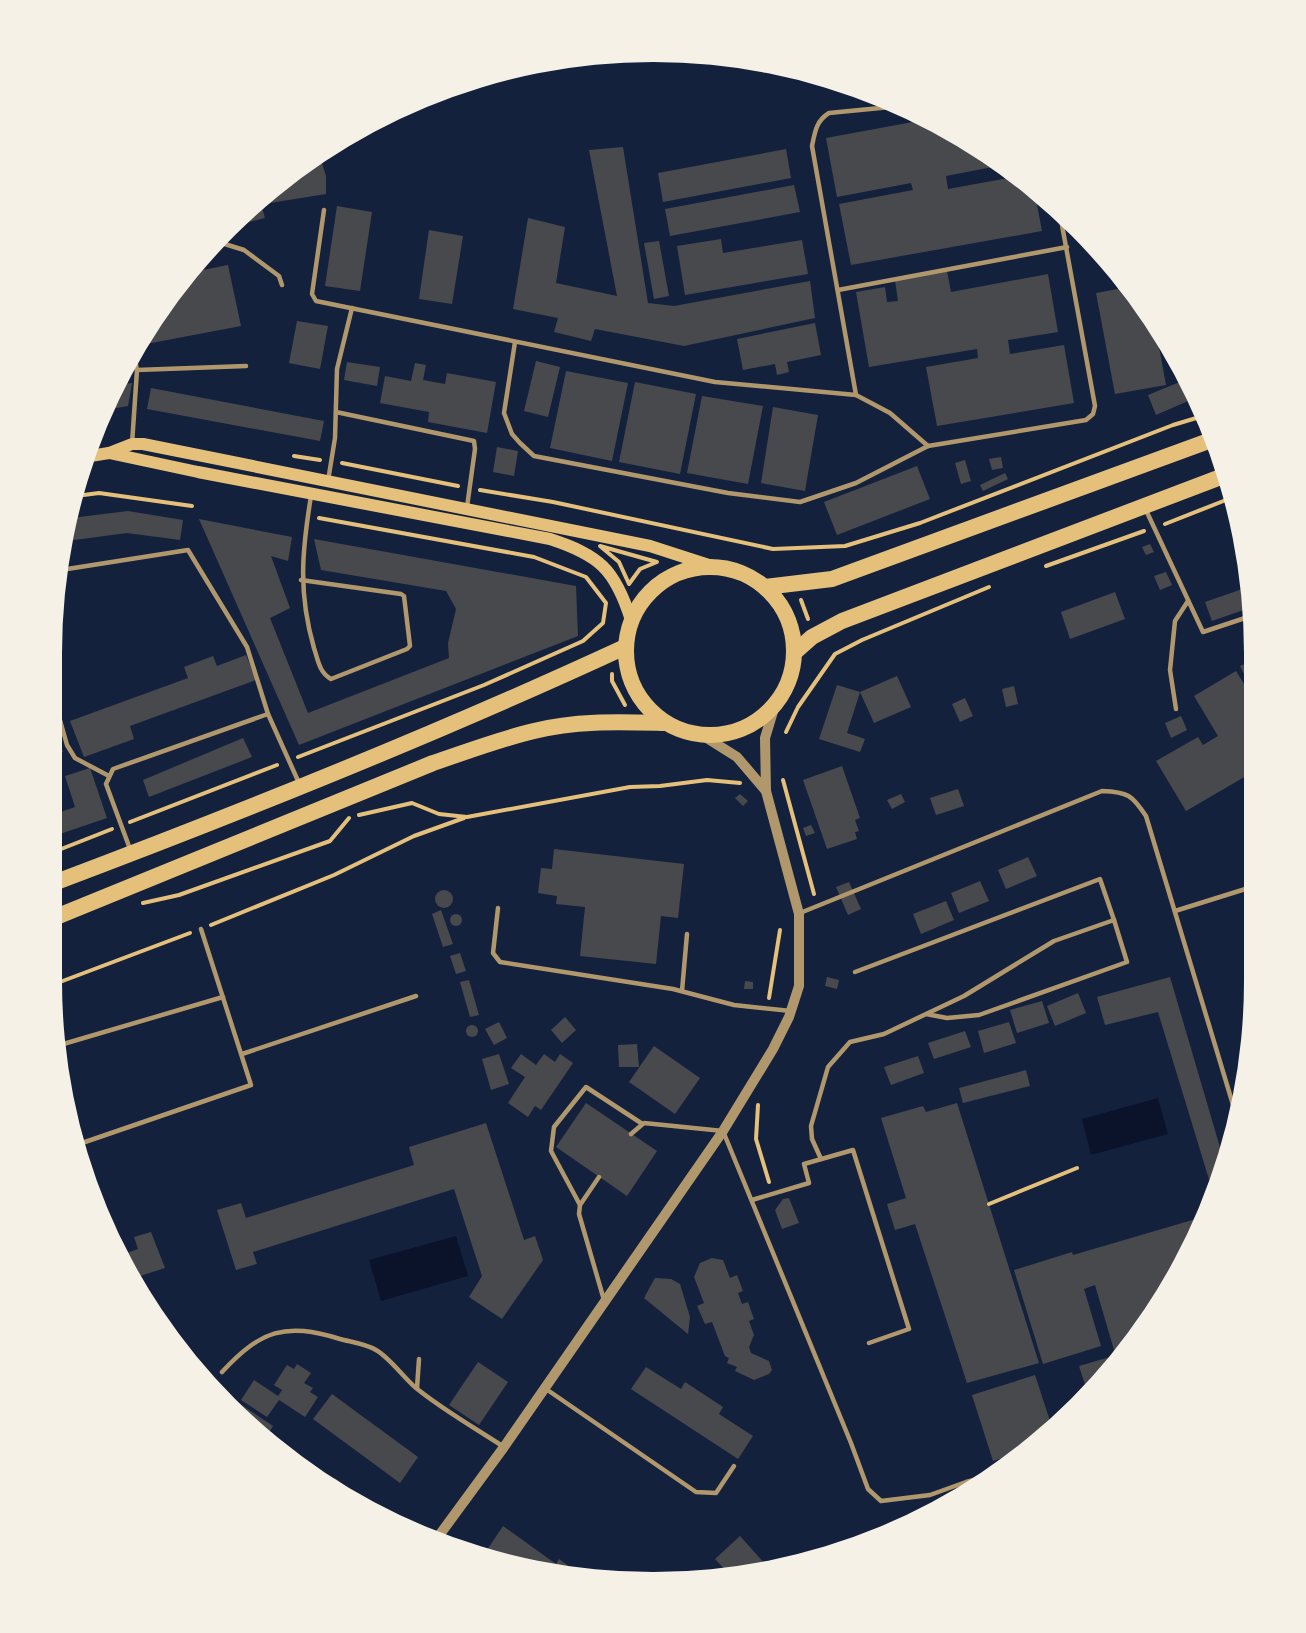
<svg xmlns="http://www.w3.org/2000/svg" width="1306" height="1633" viewBox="0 0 1306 1633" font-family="'Space Grotesk',sans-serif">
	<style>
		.water { fill: #0b132b }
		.building { fill: #48494c }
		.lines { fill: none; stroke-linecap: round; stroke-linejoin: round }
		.path { stroke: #e5c07b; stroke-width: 4 }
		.service { stroke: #b1986c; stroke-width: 4.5 }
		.tertiary { stroke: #b1986c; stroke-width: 10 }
		.secondary { stroke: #e5c07b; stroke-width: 12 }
		.trunk { stroke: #e5c07b; stroke-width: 16 }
	</style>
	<rect width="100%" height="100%" fill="#14213d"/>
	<g class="water">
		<path d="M1158 1098 1168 1134 1091 1155 1082 1119Z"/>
		<path d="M456 1236 468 1276 381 1301 369 1260Z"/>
	</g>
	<g class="building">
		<path d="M929 119 1003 165 946 176 948 189 1020 176 1034 189 1042 231 851 265 839 204 913 190 911 183 837 197 826 138Z"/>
		<path d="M623 147 648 303 674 306 810 281 815 318 684 346 595 329 591 341 554 332 558 318 513 309 528 218 565 227 556 283 617 296 589 150Z"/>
		<path d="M786 149 791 178 663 202 658 173Z"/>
		<path d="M321 160 326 176V194L270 203V191L309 163Z"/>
		<path d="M794 185 800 212 670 236 665 209Z"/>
		<path d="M259 198 265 218 249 222 246 210Z"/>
		<path d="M337 206 372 212 360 291 325 286Z"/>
		<path d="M429 230 463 236 452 304 419 299Z"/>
		<path d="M721 239 723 253 802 240 808 274 685 295 677 246Z"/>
		<path d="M659 241 669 296 654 299 644 243Z"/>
		<path d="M228 265 241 326 141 345 140 340 188 273Z"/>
		<path d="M1114 268 1155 325 1166 385 1115 394 1096 293 1118 289Z"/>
		<path d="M947 271 951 292 1048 274 1058 332 1008 340 1010 354 1064 345 1074 403 937 426 926 367 978 358 977 349 869 367 856 292 885 287 887 302 898 301 895 280Z"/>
		<path d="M297 321 328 326 320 369 289 363Z"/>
		<path d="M815 323 821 355 787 362 789 372 777 375 775 364 743 370 737 339Z"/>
		<path d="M1166 341 1175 352 1185 375 1178 376Z"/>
		<path d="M536 361 560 367 548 417 524 411Z"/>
		<path d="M347 362 380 367 377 386 344 380Z"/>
		<path d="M415 363 426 365 423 380 445 384 447 373 496 382 487 433 428 422 429 412 380 403 385 376 411 381Z"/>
		<path d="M566 371 628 383 612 461 550 448Z"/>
		<path d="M1187 379 1195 398 1156 415 1148 395Z"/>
		<path d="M635 382 696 394 680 474 619 462Z"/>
		<path d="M132 383 128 406 106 410 117 385Z"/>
		<path d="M151 388 324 421 320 441 147 409Z"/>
		<path d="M702 396 763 406 748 484 687 473Z"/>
		<path d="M773 407 818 415 805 491 761 483Z"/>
		<path d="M497 447 518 451 514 476 493 472Z"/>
		<path d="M1001 457 1003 468 992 470 989 459Z"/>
		<path d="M965 460 971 481 961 484 955 463Z"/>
		<path d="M917 466 930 499 837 535 824 502Z"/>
		<path d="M1005 473 1008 479 983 491 980 485Z"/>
		<path d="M128 511 183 520 180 540 127 533 67 541 71 518Z"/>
		<path d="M199 519 292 537 288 561 271 556 290 608 270 618 308 713 449 658 448 643 456 609 446 591 321 570 314 539 576 586 578 636 299 745Z"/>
		<path d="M1150 544 1154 552 1146 555 1142 547Z"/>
		<path d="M1166 572 1172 585 1160 590 1154 576Z"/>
		<path d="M1248 587 1252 607 1212 621 1205 602Z"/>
		<path d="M1115 592 1125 619 1070 639 1061 612Z"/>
		<path d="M246 655 256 680 130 726 134 739 84 757 70 721 188 678 184 667 213 656 217 666Z"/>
		<path d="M1254 660V694L1240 666Z"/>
		<path d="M1236 671 1254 700V753L1245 759 1253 772 1186 811 1156 761 1198 737 1203 745 1218 736 1194 696Z"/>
		<path d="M897 676 911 707 874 723 860 692Z"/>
		<path d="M837 685 860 692 847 733 865 739 860 752 819 739Z"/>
		<path d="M1014 686 1018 704 1006 707 1002 689Z"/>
		<path d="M965 698 973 716 960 722 952 704Z"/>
		<path d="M1181 716 1187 730 1171 738 1165 723Z"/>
		<path d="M52 722 63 752 52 757Z"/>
		<path d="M243 738 252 757 149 797 143 780Z"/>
		<path d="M842 766 860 818 855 820 859 831 855 832 857 839 827 849 803 780Z"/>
		<path d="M90 768 107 818 51 837 52 815 75 807 65 776Z"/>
		<path d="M958 789 964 806 936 815 930 798Z"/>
		<path d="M740 794 748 801 743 806 735 798Z"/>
		<path d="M901 794 905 802 892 809 887 800Z"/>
		<path d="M811 825 815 833 806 836 803 828Z"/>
		<path d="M554 849 684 864 678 918 661 916 656 964 580 956 585 907 556 904 557 896 538 893 541 868 552 869Z"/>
		<path d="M1028 857 1037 876 1006 889 998 870Z"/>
		<path d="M980 881 989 901 959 913 951 893Z"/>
		<path d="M849 882 861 909 848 915 836 887Z"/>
		<circle cx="444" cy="899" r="9"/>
		<path d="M946 901 954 920 921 934 913 914Z"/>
		<path d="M441 910 453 944 443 947 432 914Z"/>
		<circle cx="456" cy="920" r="6"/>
		<path d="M460 953 466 971 456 974 450 956Z"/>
		<path d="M827 977 839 980 837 989 825 986Z"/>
		<path d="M1170 977 1224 1161 1217 1184 1211 1186 1158 1012 1105 1025 1097 997Z"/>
		<path d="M469 980 479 1015 470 1017 460 982Z"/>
		<path d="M745 981 753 982V989H744Z"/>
		<path d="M1078 993 1086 1013 1055 1026 1047 1006Z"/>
		<path d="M1042 1001 1049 1023 1017 1033 1010 1010Z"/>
		<path d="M565 1017 576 1030 562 1043 551 1030Z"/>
		<path d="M499 1022 507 1038 494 1045 485 1029Z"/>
		<path d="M1009 1022 1016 1043 984 1053 978 1031Z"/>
		<circle cx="472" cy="1031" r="6"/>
		<path d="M965 1031 971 1047 934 1059 928 1043Z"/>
		<path d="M637 1044 639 1067H619L618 1045Z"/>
		<path d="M654 1046 700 1078 675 1114 629 1082Z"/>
		<path d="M499 1054 509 1084 491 1090 482 1059Z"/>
		<path d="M521 1054 536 1065 544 1054 555 1062 560 1054 573 1063 541 1110 535 1106 528 1117 508 1103 525 1077 511 1068Z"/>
		<path d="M918 1056 924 1073 891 1085 884 1067Z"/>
		<path d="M1026 1070 1030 1086 963 1103 959 1088Z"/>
		<path d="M586 1103 657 1151 627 1196 556 1147Z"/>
		<path d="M957 1103 1039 1363 967 1383 915 1224 895 1230 887 1204 906 1198 881 1118 923 1106 926 1112Z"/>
		<path d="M486 1123 524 1240 535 1236 543 1260 502 1319 469 1297 482 1276 454 1189 253 1252 257 1264 236 1270 217 1210 241 1203 246 1218 414 1165 409 1147Z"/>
		<path d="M789 1198 799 1223 782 1229 775 1210 783 1199Z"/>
		<path d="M1206 1216 1153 1315 1116 1357 1095 1285 1084 1289 1101 1346 1043 1364 1014 1270 1072 1252 1073 1255Z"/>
		<path d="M151 1232 165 1268 131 1279 121 1255 138 1249 134 1237Z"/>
		<path d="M712 1258 723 1260 730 1278 737 1275 743 1291 738 1293 742 1304 748 1302 754 1319 749 1321 754 1335 749 1347 751 1353 769 1361 772 1370 769 1374 754 1380 735 1371 737 1367 727 1363 729 1358 725 1356 712 1322 705 1324 697 1306 704 1303 694 1277 700 1263Z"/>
		<path d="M655 1278 671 1279 680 1284 690 1317 688 1334 644 1298Z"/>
		<path d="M1110 1357 1112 1362 1087 1391 1079 1366Z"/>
		<path d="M478 1362 508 1382 479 1425 449 1405Z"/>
		<path d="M297 1364 311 1373 304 1383 313 1388 310 1392 318 1397 305 1417 279 1400 267 1417 241 1400 254 1380 278 1396 282 1390 274 1385 287 1365 294 1369Z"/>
		<path d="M646 1367 681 1389 685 1382 723 1407 719 1414 753 1436 738 1459 631 1389Z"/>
		<path d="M1035 1375 1053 1430 1024 1451 993 1461 972 1395Z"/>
		<path d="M212 1385 273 1426 267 1436 227 1405Z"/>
		<path d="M332 1394 418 1457 400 1483 313 1419Z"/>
		<path d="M335 1478 349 1489 344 1495 330 1485Z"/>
		<path d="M503 1526 556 1564 559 1559 577 1572 497 1561 485 1553Z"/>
		<path d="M740 1536 767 1566 770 1563 774 1566 727 1572 715 1559Z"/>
	</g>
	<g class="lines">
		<g class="path">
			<path d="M294 456 320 460"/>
			<path d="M342 463 458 486"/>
			<path d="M480 490 553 502 773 549 845 546 920 523 1173 425 1203 416"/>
			<path d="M76 496 99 493 192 506"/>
			<path d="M1165 524 1231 498"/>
			<path d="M600 546 657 562 640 569 629 584 619 562Z"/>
			<path d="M1046 566 1144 531"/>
			<path d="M801 600 808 619"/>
			<path d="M612 674V681L625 705"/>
			<path d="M786 732 798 707 835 654 862 640 989 587"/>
			<path d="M298 757 484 685 583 641 603 623 606 603 586 577 534 557 319 518"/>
			<path d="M783 780 814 894"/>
			<path d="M359 815 412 803 439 814 467 817 630 787 660 786 707 780 740 783"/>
			<path d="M130 822 277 765"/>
			<path d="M51 853 112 829"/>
			<path d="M143 903 179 895 330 841 349 818"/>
			<path d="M211 925 334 875 414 836 464 818"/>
			<path d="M52 985 190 933"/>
			<path d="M769 998 780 930"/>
			<path d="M758 1105 756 1139 769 1182"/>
			<path d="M989 1204 1077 1168"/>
		</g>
		<g class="service">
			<path d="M324 210 312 294 316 301 715 382 856 395 890 413 928 446"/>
			<path d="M215 241 244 250 279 276 282 285"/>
			<path d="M838 290 1067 247"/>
			<path d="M515 342 504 413 512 434 520 443 534 456 728 493 800 502 856 483 928 446 1086 420 1093 414 1095 406 1060 214"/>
			<path d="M133 350 137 370"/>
			<path d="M856 395 812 146C815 132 816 121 829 113L901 106"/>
			<path d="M336 412 474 441 475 449 467 507"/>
			<path d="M132 444 137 370 246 366"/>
			<path d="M328 481 335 438 337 369 352 308"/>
			<path d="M1145 508 1203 632 1254 615"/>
			<path d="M61 570 188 550 247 647 268 714 299 783"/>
			<path d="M301 580 401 594 404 596 410 646 407 649 331 679C319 672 318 660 314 648 298 593 302 551 311 496"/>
			<path d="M52 692 67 745 75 758 109 776"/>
			<path d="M1176 709 1170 670 1175 621 1188 601"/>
			<path d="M130 849 106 784 113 769 268 714"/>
			<path d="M498 908 493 953 500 962 673 989 734 1005 791 1011"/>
			<path d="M1175 911 1255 886"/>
			<path d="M800 913 1102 791C1128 792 1132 795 1146 816L1237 1118"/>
			<path d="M855 972 1100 879 1114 920"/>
			<path d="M682 991 687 934"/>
			<path d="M60 1045 223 997"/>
			<path d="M242 1054 416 996"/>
			<path d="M1233 1102 1243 1099"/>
			<path d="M631 1134 644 1123 723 1131 851 1443 868 1489 881 1501 930 1495 966 1482 990 1476"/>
			<path d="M85 1142 251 1085 201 929"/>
			<path d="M821 1159 812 1139 811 1126 828 1067 850 1042 884 1034 964 996 1054 941 1114 920 1127 962 979 1015 947 1018 926 1014"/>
			<path d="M599 1177 580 1205 579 1214 604 1300"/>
			<path d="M752 1200 809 1183 804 1164 853 1150 909 1329 869 1343"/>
			<path d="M580 1205 551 1151 554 1127 586 1087 641 1123"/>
			<path d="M222 1372C261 1330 285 1322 340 1339 351 1342 366 1344 376 1350 390 1358 403 1377 416 1388 443 1410 475 1428 504 1447"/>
			<path d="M417 1388 419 1359"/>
			<path d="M546 1389 696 1492 716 1493 734 1466"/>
		</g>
		<g class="tertiary">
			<path d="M702 735 737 757 766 791"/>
			<path d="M438 1537 504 1447 723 1131 773 1049 789 1017 799 986V914L766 791 765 738 775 705"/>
		</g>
		<g class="secondary">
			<path d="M109 453 198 472 550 539C599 555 615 569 631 620"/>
			<path d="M84 457 109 453 132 444H143L650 546 715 567"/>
		</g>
		<g class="trunk">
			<circle cx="710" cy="651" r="84"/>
			<path d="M765 587 832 579 1214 439"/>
			<path d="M795 652 812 637 842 621 1226 475"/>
			<path d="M51 884C245 811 437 734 625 647"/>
			<path d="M51 919 433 763C466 752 500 739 534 731 577 720 622 722 666 723"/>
		</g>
	</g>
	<path d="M0 0H1306V1633H0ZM653 62H653A591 591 0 0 1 1244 653V981A591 591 0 0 1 653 1572H653A591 591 0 0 1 62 981V653A591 591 0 0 1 653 62Z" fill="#f6f1e7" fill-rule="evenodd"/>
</svg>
